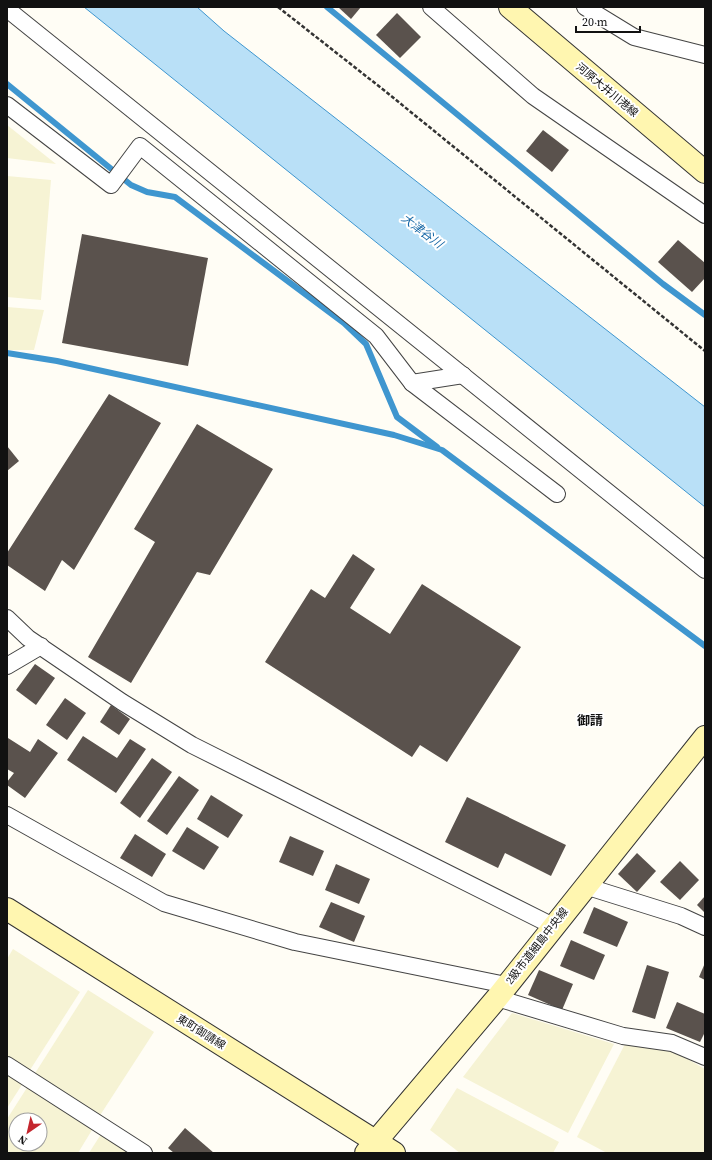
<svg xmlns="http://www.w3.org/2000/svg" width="712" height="1160" viewBox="0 0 712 1160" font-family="'Source Serif 4','Noto Sans JP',serif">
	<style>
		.farmland { fill: #f6f3d4; fill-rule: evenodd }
		.water { fill: #b9e0f7; stroke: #3f96cf }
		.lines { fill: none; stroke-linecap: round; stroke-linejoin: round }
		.stream { stroke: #3f96cf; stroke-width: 6 }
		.building { fill: #5a524d }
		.street-casing { stroke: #444; stroke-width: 18 }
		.secondary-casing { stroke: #333; stroke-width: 24 }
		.path { stroke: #333; stroke-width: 2.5; stroke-dasharray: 4 2; stroke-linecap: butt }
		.street { stroke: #fff; stroke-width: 16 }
		.secondary { stroke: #fff6b0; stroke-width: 22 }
		.labels { text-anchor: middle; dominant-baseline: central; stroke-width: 4; stroke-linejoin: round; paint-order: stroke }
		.street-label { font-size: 11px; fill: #111; stroke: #fff }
		.water-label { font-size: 12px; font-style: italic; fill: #1768a6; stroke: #fff }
		.quarter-label { font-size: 13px; font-weight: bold; fill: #111; stroke: #fff }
	</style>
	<rect width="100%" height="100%" fill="#fffdf5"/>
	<g class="farmland">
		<path d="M7 125 56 164 7 158Z"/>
		<path d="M7 176 51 180 41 300 7 297Z"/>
		<path d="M7 307 44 310 34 350H7Z"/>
		<path d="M13 949 80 992 30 1070 7 1056V959Z"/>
		<path d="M88 990 154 1032 97 1120 32 1078Z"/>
		<path d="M512 1013 614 1044 568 1133 463 1077Z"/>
		<path d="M625 1044 675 1052 705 1069 704 1153H607L577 1137Z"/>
		<path d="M7 1068 25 1080 7 1108Z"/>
		<path d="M30 1083 95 1125 78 1153H7V1119ZM16 1120H40V1144H16Z"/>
		<path d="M457 1088 559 1142 553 1153H460L430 1130Z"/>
		<path d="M103 1131 137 1153H89Z"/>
	</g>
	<path class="water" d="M84 7H197L224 31 705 407V507Z"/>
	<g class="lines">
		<g class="stream">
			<path d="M327 7 663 284 705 315"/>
			<path d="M7 84 131 185 147 192 175 197 344 323 366 344 397 417 437 447"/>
			<path d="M7 353 57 361 394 435 442 450 705 646"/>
		</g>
	</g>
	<g class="building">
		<path d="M338 7H361L351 19Z"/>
		<path d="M397 13 421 37 400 58 376 35Z"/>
		<path d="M543 130 569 150 552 172 526 151Z"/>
		<path d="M82 234 208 258 188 366 62 343Z"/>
		<path d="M678 240 705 263V278L692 292 658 262Z"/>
		<path d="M109 394 161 423 74 570 62 560 45 591 7 565V553Z"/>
		<path d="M197 424 273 469 210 575 197 572 131 683 88 657 155 542 134 529Z"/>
		<path d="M7 446 19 461 7 471Z"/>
		<path d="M353 554 375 569 350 608 390 634 422 584 521 647 447 762 420 745 412 757 265 662 311 589 325 598Z"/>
		<path d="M35 664 55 678 36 705 16 690Z"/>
		<path d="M65 698 86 713 67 740 46 725Z"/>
		<path d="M111 705 130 719 119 735 100 722Z"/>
		<path d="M83 736 117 758 130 739 146 749 116 793 67 760Z"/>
		<path d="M8 738 30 752 38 739 58 753 25 798 7 785V782L14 773 7 769Z"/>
		<path d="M152 758 172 772 140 818 120 803Z"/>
		<path d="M179 776 199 790 167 835 147 821Z"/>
		<path d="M211 795 243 815 228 838 197 819Z"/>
		<path d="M467 797 566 845 551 876 505 853 498 868 445 842Z"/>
		<path d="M187 827 219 847 204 870 172 851Z"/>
		<path d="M135 834 166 854 152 877 120 858Z"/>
		<path d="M290 836 324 851 313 876 279 862Z"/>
		<path d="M637 853 656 871 637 892 618 874Z"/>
		<path d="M680 861 699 880 680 900 660 882Z"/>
		<path d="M336 864 370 879 359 904 325 890Z"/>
		<path d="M705 896V913L697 905Z"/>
		<path d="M331 902 365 916 354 942 319 927Z"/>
		<path d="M594 907 628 922 617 947 583 933Z"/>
		<path d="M571 940 605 955 594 980 560 966Z"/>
		<path d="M705 963V980L699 977Z"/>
		<path d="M647 965 669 972 655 1019 632 1012Z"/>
		<path d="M539 970 573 984 562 1010 528 995Z"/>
		<path d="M677 1002 705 1014V1032L700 1042 666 1028Z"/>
		<path d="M185 1128 214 1153H174L168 1148Z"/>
	</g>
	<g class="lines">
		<defs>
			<g id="street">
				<path d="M431 7 533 96 705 215"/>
				<path d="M585 7 634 37 705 55"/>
				<path d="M7 9 705 570"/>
				<path d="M7 105 111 185 140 146 376 336 412 383 557 494"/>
				<path d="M412 383 463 375"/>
				<path d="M7 618 28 638 122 702 192 745 553 926"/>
				<path d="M7 666 41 646"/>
				<path d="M7 815 164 903 295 942 506 985"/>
				<path d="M585 886 681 916 705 927"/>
				<path d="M497 998 623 1036 672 1043 705 1057"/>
				<path d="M7 1065 144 1153"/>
			</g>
			<g id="secondary">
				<path d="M510 7 705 172"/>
				<path d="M7 909 394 1153"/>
				<path d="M366 1153 497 998 705 737"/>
			</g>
		</defs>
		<use href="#street" class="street-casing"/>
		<use href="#secondary" class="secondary-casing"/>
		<path class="path" d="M278 7 385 91 705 351"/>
		<use href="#street" class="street"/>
		<use href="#secondary" class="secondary"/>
	</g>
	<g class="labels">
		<g class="street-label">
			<text transform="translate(607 90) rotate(40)">河原大井川港線</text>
			<text transform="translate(537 946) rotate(-52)">2級市道細島中央線</text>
			<text transform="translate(201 1032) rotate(32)">東町御請線</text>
		</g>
		<g class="water-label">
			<text transform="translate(422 231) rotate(37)">大津谷川</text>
		</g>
		<g class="quarter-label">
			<text x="590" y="720">御請</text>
		</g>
	</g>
	<rect width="712" height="1160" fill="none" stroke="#111111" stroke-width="16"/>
	<g transform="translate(28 1132) rotate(214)"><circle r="19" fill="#ffffff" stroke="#a0a0a0"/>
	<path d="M0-3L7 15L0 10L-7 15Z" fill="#c4262e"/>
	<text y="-6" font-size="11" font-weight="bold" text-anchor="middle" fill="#111111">N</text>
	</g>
	<path d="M576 26v6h64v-6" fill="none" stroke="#111111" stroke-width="2"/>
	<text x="582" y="26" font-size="12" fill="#111111" stroke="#ffffff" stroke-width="3" paint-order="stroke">20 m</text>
</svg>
